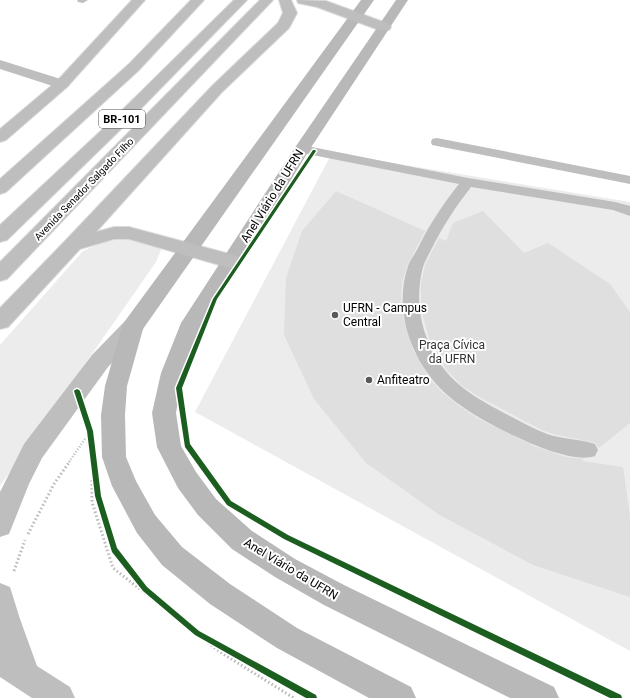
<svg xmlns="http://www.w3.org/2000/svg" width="630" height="698" viewBox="0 0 630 698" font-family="Roboto,sans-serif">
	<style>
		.green { fill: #ececec }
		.building { fill: #dfdfdf }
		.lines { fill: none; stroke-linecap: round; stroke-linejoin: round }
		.primary-casing { stroke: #dbdbdb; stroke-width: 2 }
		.highway-casing { stroke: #dbdbdb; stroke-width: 2 }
		.path-far1 { stroke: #b9b9b9; stroke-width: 2.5; stroke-dasharray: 1 2; stroke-linecap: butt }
		.path { stroke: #b9b9b9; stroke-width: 3; stroke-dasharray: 1.5 2.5; stroke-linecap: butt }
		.lane { fill: #bebebe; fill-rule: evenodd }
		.street { fill: #bebebe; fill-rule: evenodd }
		.secondary { fill: #b8b8b8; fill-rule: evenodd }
		.primary { fill: #bebebe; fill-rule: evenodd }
		.highway { fill: #bebebe; fill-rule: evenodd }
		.cycleway-casing { stroke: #fff; stroke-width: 3 }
		.cycleway { fill: #1b5e20; fill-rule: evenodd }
		.poi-dot { fill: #595959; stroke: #fff; stroke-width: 1.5 }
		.labels { text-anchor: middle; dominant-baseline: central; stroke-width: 4; stroke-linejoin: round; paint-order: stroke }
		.far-street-label { font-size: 10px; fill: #000; stroke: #fff }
		.shield { fill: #fff; stroke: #4c4c4c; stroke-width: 1 }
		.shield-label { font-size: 11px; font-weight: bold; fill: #000 }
		.street-label { font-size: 12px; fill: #000; stroke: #fff }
		.poi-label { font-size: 12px; fill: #000; stroke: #fff; text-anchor: start }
		.park-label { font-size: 12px; fill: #333; stroke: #fff }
	</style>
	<rect width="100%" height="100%" fill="#fff"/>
	<g class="green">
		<path d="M332 153 630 202V651L195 412Z"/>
		<path d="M121 234 163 245 156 262 0 486V345L83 251Z"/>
	</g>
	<g class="building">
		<path d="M336 191 425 231 407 266 402 283 401 300 403 317 413 350 430 379 442 392 458 405 477 418 534 446 566 457 584 459 582 461 623 467 630 516V597L533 565 438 514 366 463 314 399 284 335 286 278 302 231Z"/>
		<path d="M483 211 524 253 548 243 610 284 630 312V423L599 448 595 443 553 434 542 430 479 397 461 385 446 369 430 342 422 313 421 298V283L425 265 439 238 446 241 453 223Z"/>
	</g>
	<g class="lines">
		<defs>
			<g id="primary">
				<path d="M132 0H145L67 87 6 140 0 142V129L57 81Z"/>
				<path d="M260 0H273L7 279 0 281V262Z"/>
				<path d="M279 0H291L297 13 289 28 222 92 96 232 114 227H129L237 256 240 261 237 266 230 268 129 239H114L80 249 8 327 0 329V308L66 240 212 86 278 23 283 13Z"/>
				<path d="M297 0 326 1 389 24 391 27 389 30H379L317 7 298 3Z"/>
			</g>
			<g id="highway">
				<path d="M191 0H204L139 70 6 192 0 194V179L129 64Z"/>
				<path d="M234 0H247L117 133 7 240 0 242V225L105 127Z"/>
			</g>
		</defs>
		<use href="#primary" class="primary-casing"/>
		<use href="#highway" class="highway-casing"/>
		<path class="path-far1" d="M69 462 85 439"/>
		<g class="path">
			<path d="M92 480V502L113 568 220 652 294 698"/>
			<path d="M28 534 54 484 70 461"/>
			<path d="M14 571 25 540"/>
		</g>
		<g class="lane">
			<path d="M77 0H88L83 3 78 2Z"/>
			<path d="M437 138 630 176V184L432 145 431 142 432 139Z"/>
			<path d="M302 145 468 178 615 202 630 206V216L613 210 471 187C456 206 443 226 432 248 429 254 425 261 423 267 412 308 425 352 455 381 469 394 487 404 504 413 518 420 532 428 547 434 562 439 579 439 595 444L598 450 595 456C576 463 535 446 517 437 494 427 460 408 443 391 411 360 393 310 408 266 410 260 415 254 418 248 429 225 443 204 459 184L297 152 296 149 297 146Z"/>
		</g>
		<g class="street">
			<path d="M0 60 67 81 70 84 67 87 62 89 0 69Z"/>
			<path d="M133 319 141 321 144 327 141 333 108 367 42 458 29 484 9 534 0 537V492L24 444 92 355 125 321Z"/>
			<path d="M0 583 10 587 20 619 37 666 70 687 75 698H32L0 677Z"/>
		</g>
		<g class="secondary">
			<path d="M361 0H374L143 329 127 386 125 415 126 457 136 481 155 515 182 547 230 584 297 628 411 687 416 698H369L277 648 210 604 162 565 137 533 112 486 102 457 101 415 105 386 122 327 125 321Z"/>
			<path d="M396 0H408L310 149 202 324 183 373 176 413 181 446 196 472 216 499 252 531 295 559 344 585 554 687 559 698H510L324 605 275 577 232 549 198 515 178 488 157 447 152 413 161 373 181 323 294 149Z"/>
		</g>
		<use href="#primary" class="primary"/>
		<use href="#highway" class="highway"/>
		<defs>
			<g id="cycleway">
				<path d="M313 150H315L316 151 217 299 182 388 190 444 231 501 288 535 621 695 622 698H610L284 539 227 505 185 447 176 388 213 299Z"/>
				<path d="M77 389 79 390 80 391 93 431 101 496 117 548 147 587 199 631 316 695 317 698H306L195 635 143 591 112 552 95 496 87 431 74 391 75 390Z"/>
			</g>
		</defs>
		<use href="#cycleway" class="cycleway-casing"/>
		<use href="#cycleway" class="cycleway"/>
	</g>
	<g class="poi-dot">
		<circle cx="335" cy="315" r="4"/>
		<circle cx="369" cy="380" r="4"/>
	</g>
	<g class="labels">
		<g class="far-street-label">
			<text transform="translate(84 189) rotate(-46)">Avenida Senador Salgado Filho</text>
		</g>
		<rect class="shield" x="99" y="110" width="46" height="18" rx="3"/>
		<g class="shield-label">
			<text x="122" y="119">BR-101</text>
		</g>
		<g class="street-label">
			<text transform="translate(272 196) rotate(-58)">Anel Viário da UFRN</text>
			<text transform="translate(291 569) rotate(31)">Anel Viário da UFRN</text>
		</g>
		<g class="poi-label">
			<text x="343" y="308">UFRN - Campus<tspan x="343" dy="14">Central</tspan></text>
			<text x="377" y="380">Anfiteatro</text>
		</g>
		<g class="park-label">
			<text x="452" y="345">Praça Cívica<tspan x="452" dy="14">da UFRN</tspan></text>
		</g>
	</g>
</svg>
